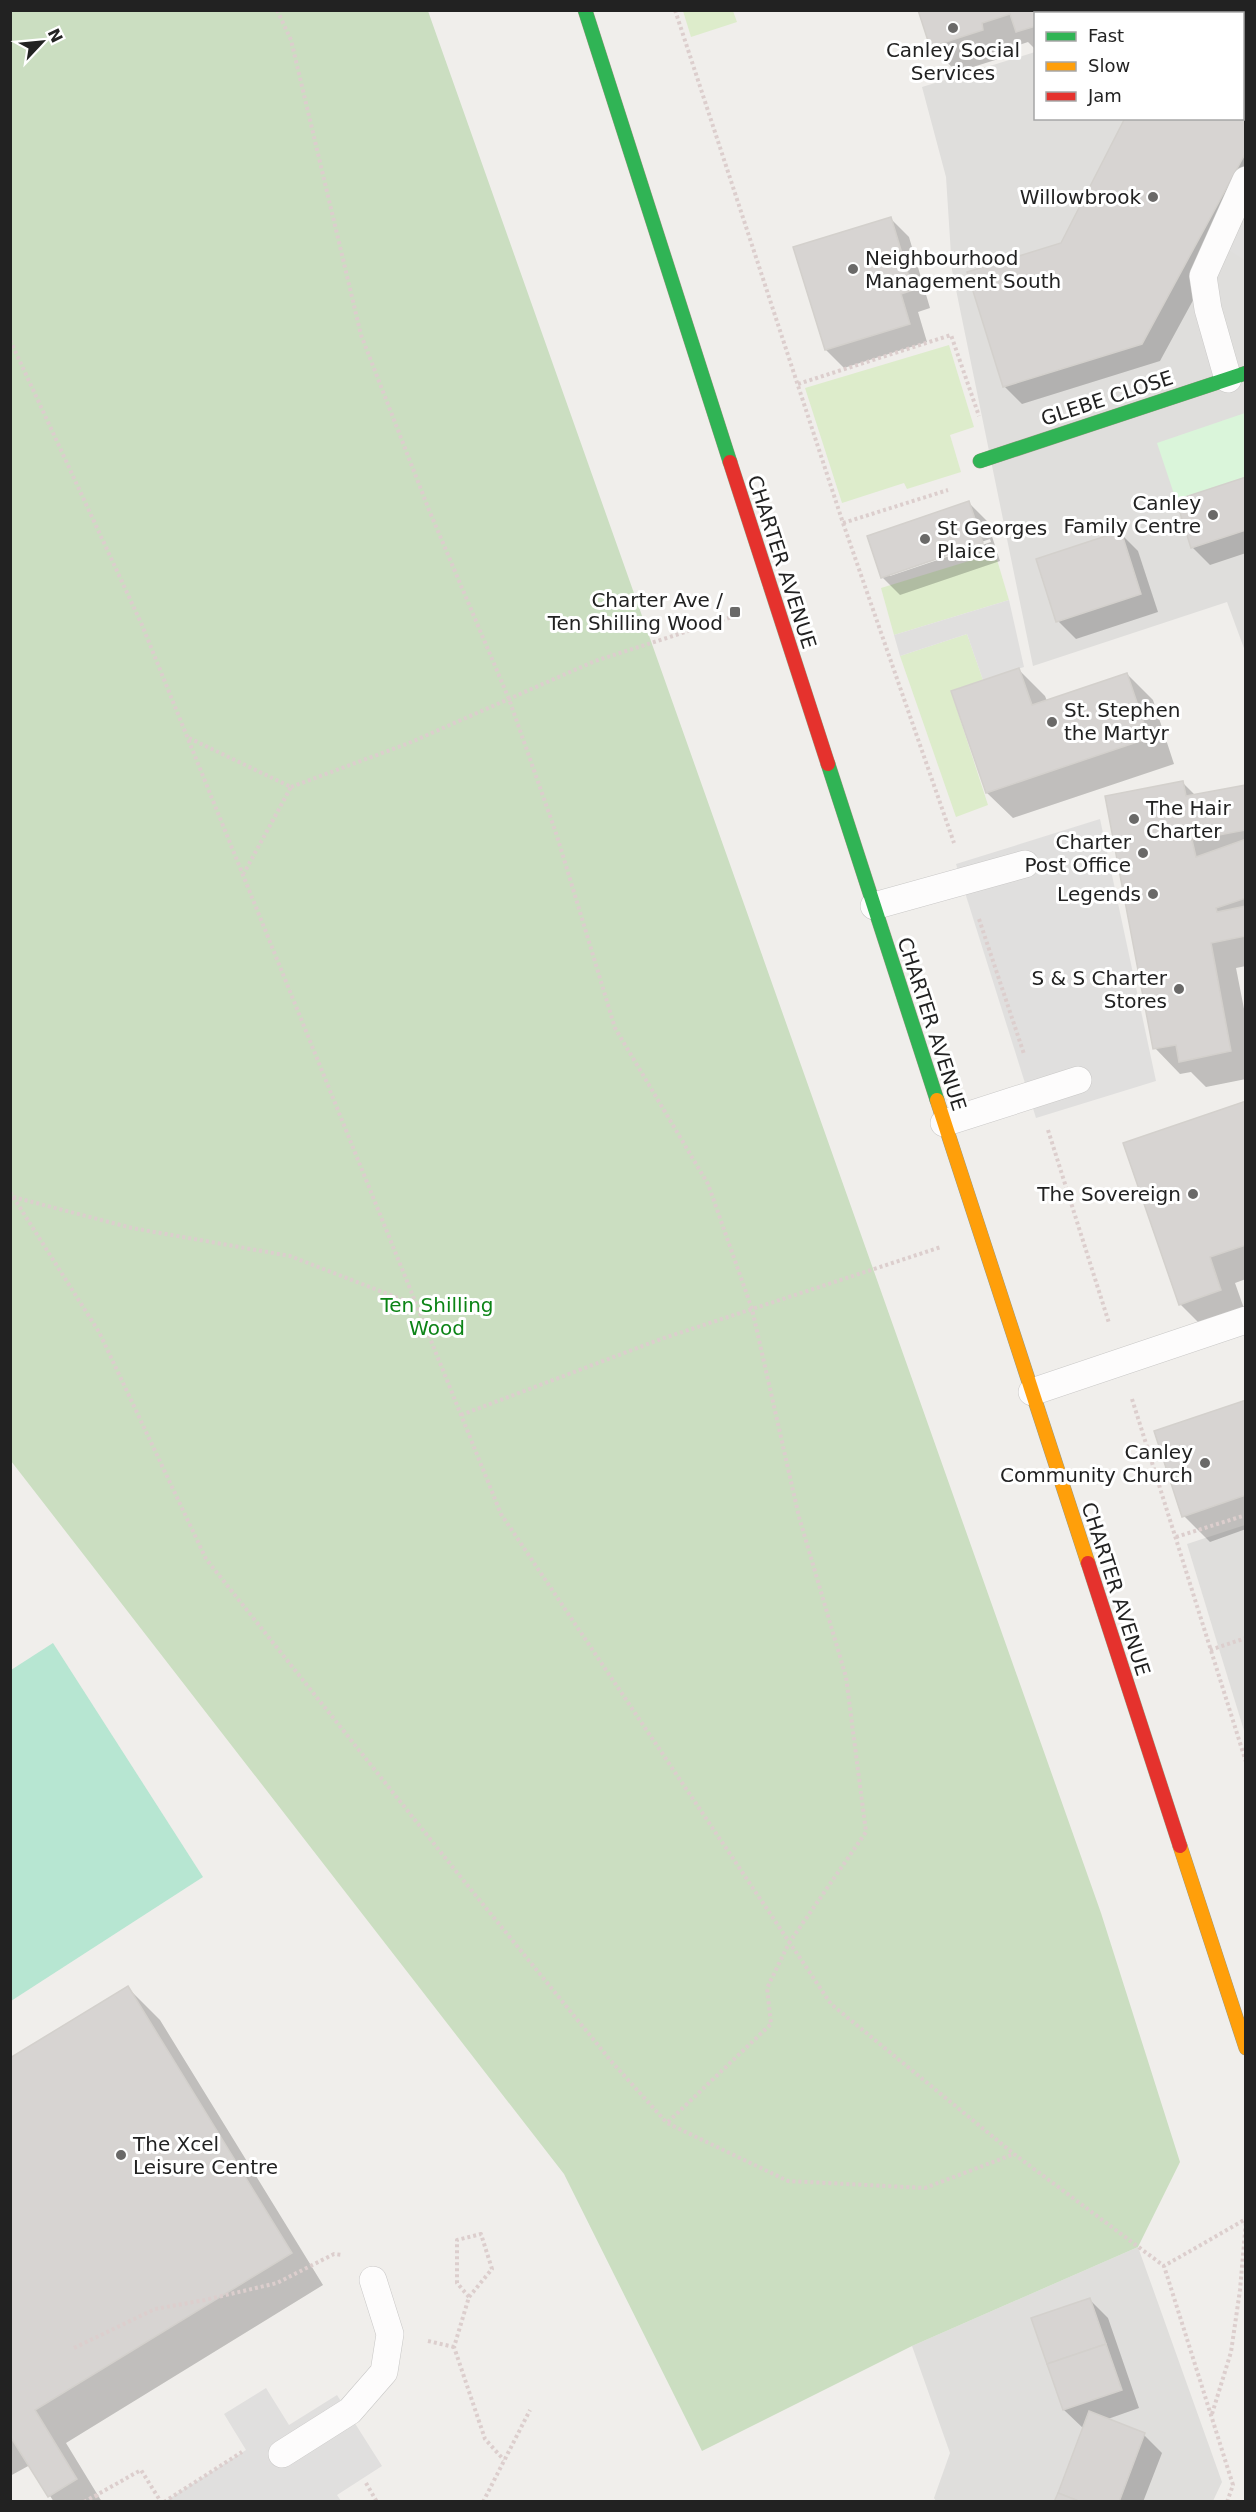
<svg xmlns="http://www.w3.org/2000/svg" width="1256" height="2512" viewBox="0 0 1256 2512" font-family="'DejaVu Sans',sans-serif">
	<style>
		.residential { fill: #dfdedc }
		.grass { fill: #ddeccb }
		.forest { fill: #cbdec1 }
		.park { fill: #daf5da }
		.pitch { fill: #b7e6d2 }
		.parking { fill: #e0dfde }
		.shadow { fill: #0003; fill-rule: evenodd }
		.building { fill: #d7d4d2; stroke: #d3d0cc; stroke-width: 1.5 }
		.lines { fill: none; stroke-linecap: round; stroke-linejoin: round }
		.lane-casing { stroke: #c9c8c7; stroke-width: 28 }
		.fast-casing { stroke: #999a82; stroke-width: 15 }
		.slow-casing { stroke: #999a82; stroke-width: 15 }
		.jam-casing { stroke: #999a82; stroke-width: 15 }
		.path { stroke: #dccecd; stroke-width: 4; stroke-dasharray: 3 3; stroke-linecap: butt }
		.lane { stroke: #fdfcfc; stroke-width: 27 }
		.fast { stroke: #30b455; stroke-width: 14 }
		.slow { stroke: #ff9f0a; stroke-width: 14 }
		.jam { stroke: #e5322d; stroke-width: 14 }
		.poi-dot { fill: #6a6968; stroke: #fff; stroke-width: 2 }
		.labels { text-anchor: middle; dominant-baseline: central; stroke-width: 6; stroke-linejoin: round; paint-order: stroke }
		.poi-label { font-size: 20px; fill: #222; stroke: #fff; text-anchor: end }
		.street-label { font-size: 20px; fill: #222; stroke: #fff }
		.park-label { font-size: 20px; fill: #0c8416; stroke: #fff }
	</style>
	<rect width="100%" height="100%" fill="#f0eeeb"/>
	<g class="residential">
		<path d="M1104 11H1245V651L1227 602 1033 666 952 270 946 177 922 87 1035 52 1036 118H1242V14H1105Z"/>
		<path d="M1245 1525H1246L1245 1734 1187 1544Z"/>
		<path d="M1138 2247 1222 2482 1213 2501H936L934 2498 950 2453 912 2346Z"/>
	</g>
	<g class="grass">
		<path d="M683 11H733L737 22 691 37Z"/>
		<path d="M949 345 974 427 950 435 961 472 907 489 904 483 842 503 805 388Z"/>
		<path d="M995 553 1009 600 894 635 881 588Z"/>
		<path d="M967 634 983 680 951 691 988 805 956 817 900 656Z"/>
	</g>
	<path class="forest" d="M11 10 428 11 1101 1913 1180 2162 1138 2247 912 2346 702 2451 564 2174 11 1461Z"/>
	<path class="park" d="M1245 413V477L1176 500 1157 443Z"/>
	<path class="pitch" d="M53 1643 203 1877 11 2001V1670Z"/>
	<g class="parking">
		<path d="M1245 216V260L1227 249Z"/>
		<path d="M1009 600 1024 667 983 680 967 634 900 656 894 635Z"/>
		<path d="M1100 819 1156 1081 1036 1118 956 864Z"/>
		<path d="M266 2388 289 2425 337 2395 382 2466 337 2495 341 2501 164 2502 246 2450 224 2414Z"/>
	</g>
	<g class="shadow">
		<path d="M920 10H1083L1084 14H1036V50L1028 42 1007 49 1008 56 957 72 931 47Z"/>
		<path d="M1246 10V203L1160 361 1022 404 1004 386 1062 244 1242 118V14Z"/>
		<path d="M891 219 909 237 930 308 918 312 927 342 844 368 826 350Z"/>
		<path d="M1246 478V553L1210 565 1192 547Z"/>
		<path d="M969 503 987 521 1000 561 900 595 882 577ZM990 539 991 542 890 576V573Z"/>
		<path d="M1120 533 1138 551 1158 612 1076 639 1058 621Z"/>
		<path d="M1019 670 1045 696 1047 701 1127 674 1153 700 1174 764 1013 818 987 793Z"/>
		<path d="M1183 783 1196 796 1246 787V966L1236 968 1246 1019V1079L1206 1087 1191 1072 1180 1074 1155 1048Z"/>
		<path d="M1246 1102V1279L1235 1283 1246 1314 1206 1330 1180 1304Z"/>
		<path d="M1246 1402V1529L1210 1542 1184 1516Z"/>
		<path d="M128 1988 160 2020 323 2285 66 2443 102 2502H54L30 2465 10 2476V2060Z"/>
		<path d="M1090 2300 1108 2318 1139 2408 1105 2420 1144 2435 1162 2453 1143 2502H1056L1084 2429 1064 2410 1033 2319Z"/>
	</g>
	<g class="building">
		<path d="M918 10H1066L1067 14H1036V26L1016 32 1010 14 982 23 983 30 930 47Z"/>
		<path d="M1218 10H1246V152L1142 344 1003 387 967 272 1061 243 1125 118H1242V14H1217Z"/>
		<path d="M891 217 913 290 901 294 910 324 825 350 793 247Z"/>
		<path d="M1246 477V530L1191 548 1176 500Z"/>
		<path d="M969 501 983 543 881 578 867 536Z"/>
		<path d="M1121 531 1141 594 1056 622 1036 559Z"/>
		<path d="M1019 668 1032 705 1127 673 1149 738 986 793 951 691Z"/>
		<path d="M1183 781 1186 796 1246 785V830L1192 840 1196 857 1246 839V898L1216 908 1217 912 1246 906V936L1211 943 1231 1051 1179 1062 1176 1045 1153 1049 1105 796Z"/>
		<path d="M1246 1101V1245L1210 1257 1221 1290 1179 1305 1123 1143Z"/>
		<path d="M1246 1400V1495L1182 1517 1154 1431Z"/>
		<path d="M128 1986 292 2253 35 2410 77 2479 48 2497 10 2436V2058Z"/>
		<path d="M1090 2298 1106 2344 1047 2364 1031 2318Z"/>
		<path d="M1106 2344 1122 2390 1063 2410 1047 2364Z"/>
		<path d="M1089 2411 1145 2433 1119 2502H1081L1058 2493Z"/>
		<path d="M1058 2493 1081 2502H1054Z"/>
	</g>
	<g class="lines">
		<defs>
			<g id="lane">
				<path d="M1228 379 1208 309 1203 276 1246 180"/>
				<path d="M874 906 1025 864"/>
				<path d="M944 1123 1078 1080"/>
				<path d="M1032 1392 1246 1320"/>
				<path d="M282 2454 350 2411 384 2372 390 2334 373 2280"/>
			</g>
			<g id="fast">
				<path d="M585 10 730 462"/>
				<path d="M980 461 1246 373"/>
				<path d="M828 764 937 1100"/>
			</g>
			<g id="slow">
				<path d="M937 1100 1088 1563"/>
				<path d="M1180 1846 1246 2048"/>
			</g>
			<g id="jam">
				<path d="M730 462 828 764"/>
				<path d="M1088 1563 1180 1846"/>
			</g>
		</defs>
		<use href="#lane" class="lane-casing"/>
		<use href="#fast" class="fast-casing"/>
		<use href="#slow" class="slow-casing"/>
		<use href="#jam" class="jam-casing"/>
		<g class="path">
			<path d="M277 10 291 40 361 335 429 510 509 699 557 836 615 1028 708 1184 752 1309 799 1517 846 1677 866 1832 789 1943 767 1988 771 2024 667 2123"/>
			<path d="M675 10 843 523 954 843"/>
			<path d="M10 340 142 625 501 1514 831 2004 1014 2154 1164 2266"/>
			<path d="M798 384 951 335 979 416"/>
			<path d="M843 523 948 490"/>
			<path d="M189 738 291 787 244 873"/>
			<path d="M291 787 409 743 595 661 735 616"/>
			<path d="M979 919 1024 1054"/>
			<path d="M1048 1130 1109 1323"/>
			<path d="M10 1192 99 1332 206 1559 459 1875 611 2061 667 2123 788 2181 925 2188 1014 2154"/>
			<path d="M13 1197 132 1228 290 1256 416 1305"/>
			<path d="M1132 1399 1246 1762"/>
			<path d="M461 1415 661 1339 941 1247"/>
			<path d="M1176 1537 1246 1515"/>
			<path d="M1210 1650 1246 1638"/>
			<path d="M469 2297 492 2269 481 2234 457 2240V2283L469 2297 454 2347 485 2439 504 2460"/>
			<path d="M428 2341 454 2347"/>
			<path d="M74 2348 155 2309 205 2300 277 2283 334 2254 343 2255"/>
			<path d="M1212 2414 1231 2352 1240 2290 1246 2221"/>
			<path d="M366 2483 377 2502"/>
			<path d="M96 2495 100 2502"/>
			<path d="M84 2502 141 2470 161 2502"/>
			<path d="M164 2502 242 2452"/>
			<path d="M483 2502 530 2410"/>
			<path d="M1227 2502 1233 2485 1164 2266 1246 2219"/>
		</g>
		<use href="#lane" class="lane"/>
		<use href="#fast" class="fast"/>
		<use href="#slow" class="slow"/>
		<use href="#jam" class="jam"/>
	</g>
	<g class="poi-dot">
		<circle cx="953" cy="28" r="6"/>
		<circle cx="1153" cy="197" r="6"/>
		<circle cx="853" cy="269" r="6"/>
		<circle cx="1213" cy="515" r="6"/>
		<circle cx="925" cy="539" r="6"/>
		<rect x="729" y="606" width="12" height="12" rx="3"/>
		<circle cx="1052" cy="722" r="6"/>
		<circle cx="1134" cy="819" r="6"/>
		<circle cx="1143" cy="853" r="6"/>
		<circle cx="1153" cy="894" r="6"/>
		<circle cx="1179" cy="989" r="6"/>
		<circle cx="1193" cy="1194" r="6"/>
		<circle cx="1205" cy="1463" r="6"/>
		<circle cx="121" cy="2155" r="6"/>
	</g>
	<g class="labels">
		<g class="poi-label">
			<text x="953" y="50" text-anchor="middle">Canley Social<tspan x="953" dy="23">Services</tspan></text>
			<text x="1141" y="197">Willowbrook</text>
			<text x="865" y="258" text-anchor="start">Neighbourhood<tspan x="865" dy="23">Management South</tspan></text>
			<text x="1201" y="503">Canley<tspan x="1201" dy="23">Family Centre</tspan></text>
			<text x="937" y="528" text-anchor="start">St Georges<tspan x="937" dy="23">Plaice</tspan></text>
			<text x="723" y="600">Charter Ave /<tspan x="723" dy="23">Ten Shilling Wood</tspan></text>
			<text x="1064" y="710" text-anchor="start">St. Stephen<tspan x="1064" dy="23">the Martyr</tspan></text>
			<text x="1146" y="808" text-anchor="start">The Hair<tspan x="1146" dy="23">Charter</tspan></text>
			<text x="1131" y="842">Charter<tspan x="1131" dy="23">Post Office</tspan></text>
			<text x="1141" y="894">Legends</text>
			<text x="1167" y="978">S &amp; S Charter<tspan x="1167" dy="23">Stores</tspan></text>
			<text x="1181" y="1194">The Sovereign</text>
			<text x="1193" y="1452">Canley<tspan x="1193" dy="23">Community Church</tspan></text>
			<text x="133" y="2144" text-anchor="start">The Xcel<tspan x="133" dy="23">Leisure Centre</tspan></text>
		</g>
		<g class="street-label">
			<text transform="translate(1107 398) rotate(-18)">GLEBE CLOSE</text>
			<text transform="translate(782 562) rotate(72)">CHARTER AVENUE</text>
			<text transform="translate(932 1024) rotate(72)">CHARTER AVENUE</text>
			<text transform="translate(1116 1589) rotate(72)">CHARTER AVENUE</text>
		</g>
		<g class="park-label">
			<text x="437" y="1305">Ten Shilling<tspan x="437" dy="23">Wood</tspan></text>
		</g>
	</g>
	<rect width="1256" height="2512" fill="none" stroke="#222222" stroke-width="24"/>
	<rect x="1034" y="12" width="210" height="108" fill="#ffffff" stroke="#a7a7a7" stroke-width="1.5"/>
	<rect x="1046" y="32" width="30" height="9" fill="#30b455" stroke="#a7a7a7" stroke-width="1.5"/>
	<text x="1088" y="42" font-size="18" fill="#222222">Fast</text>
	<rect x="1046" y="62" width="30" height="9" fill="#ff9f0a" stroke="#a7a7a7" stroke-width="1.5"/>
	<text x="1088" y="72" font-size="18" fill="#222222">Slow</text>
	<rect x="1046" y="92" width="30" height="9" fill="#e5322d" stroke="#a7a7a7" stroke-width="1.5"/>
	<text x="1088" y="102" font-size="18" fill="#222222">Jam</text>
	<g transform="translate(42 42) rotate(64)" stroke="#ffffff" stroke-width="4.5" paint-order="stroke">
	<path d="M0-4.5L10 22L0 15L-10 22Z" fill="#222222"/>
	<text y="-9" font-size="16" font-weight="bold" text-anchor="middle" fill="#222222">N</text>
	</g>
</svg>
